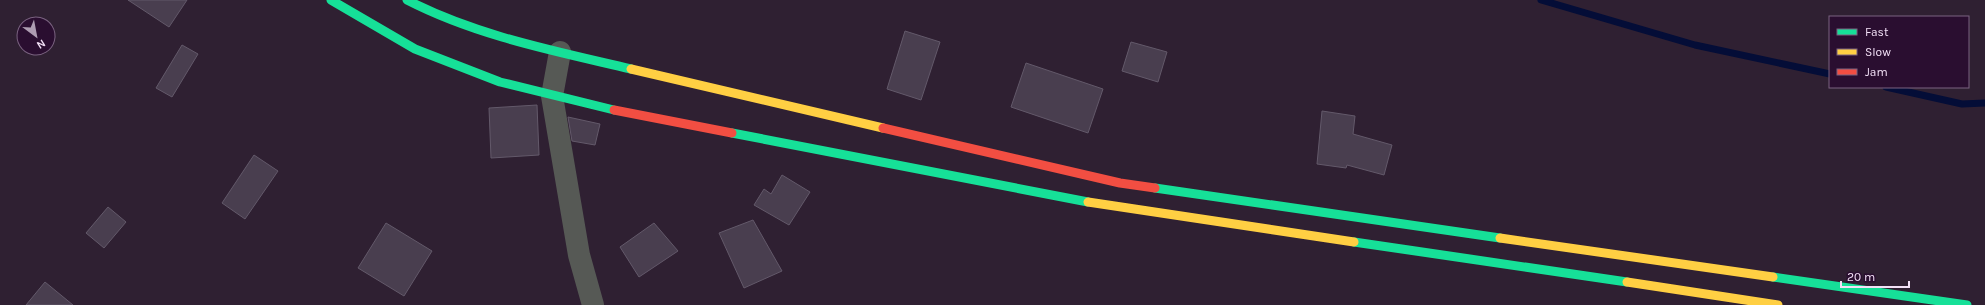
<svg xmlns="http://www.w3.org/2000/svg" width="1985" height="305" viewBox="0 0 1985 305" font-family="Karla,sans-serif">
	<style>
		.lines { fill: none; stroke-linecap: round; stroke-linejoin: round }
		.stream { stroke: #040d37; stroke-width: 7 }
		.building { fill: #493e4f; stroke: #63596a }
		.street { stroke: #565955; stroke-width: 22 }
		.fast { stroke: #16e098; stroke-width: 9 }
		.slow { stroke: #ffcf43; stroke-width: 9 }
		.jam { stroke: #f24e42; stroke-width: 9 }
	</style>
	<rect width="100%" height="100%" fill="#2f2032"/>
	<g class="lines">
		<g class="stream">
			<path d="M1541 0 1695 45 1830 74"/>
			<path d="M1886 87 1962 104 1985 103"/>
		</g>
	</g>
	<g class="building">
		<path d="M128 0H187L169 27Z"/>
		<path d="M905 31 940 42 921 100 887 89Z"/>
		<path d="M1131 42 1167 52 1158 82 1122 71Z"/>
		<path d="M182 45 198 54 172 97 156 88Z"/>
		<path d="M1026 63 1103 89 1088 133 1011 107Z"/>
		<path d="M537 105 539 155 491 158 489 108Z"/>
		<path d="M1322 111 1355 116 1353 134 1392 145 1384 175 1347 165 1346 168 1317 164Z"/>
		<path d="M568 117 600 124 595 145 572 141Z"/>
		<path d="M254 155 278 171 245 219 222 203Z"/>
		<path d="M782 175 810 192 789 225 754 205 764 189 771 194Z"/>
		<path d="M108 207 126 222 104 248 86 233Z"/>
		<path d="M753 220 782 271 744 288 719 233Z"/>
		<path d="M386 223 432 251 404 296 358 268Z"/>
		<path d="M654 223 678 251 639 277 620 247Z"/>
		<path d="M45 282 73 305H26Z"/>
	</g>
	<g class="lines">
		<path class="street" d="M560 52 552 96 579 255 593 305"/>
		<g class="fast">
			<path d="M331 0 415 49 500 82 614 110"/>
			<path d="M407 0C477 36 555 51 631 69"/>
			<path d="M732 133 1088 202"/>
			<path d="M1155 188 1500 238"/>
			<path d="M1354 242 1627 282"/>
			<path d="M1773 277 1967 305"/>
		</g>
		<g class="slow">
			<path d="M631 69 883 128"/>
			<path d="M1088 202 1354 242"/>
			<path d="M1500 238 1773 277"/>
			<path d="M1627 282 1778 305"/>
		</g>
		<g class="jam">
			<path d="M614 110 732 133"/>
			<path d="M883 128 1120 183 1155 188"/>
		</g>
	</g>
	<rect x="1829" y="16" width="140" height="72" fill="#2a0e30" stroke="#7a6280"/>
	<rect x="1837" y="29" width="20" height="6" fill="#16e098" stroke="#7a6280"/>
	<text x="1865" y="36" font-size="12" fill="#f3e1f7">Fast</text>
	<rect x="1837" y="49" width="20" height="6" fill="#ffcf43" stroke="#7a6280"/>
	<text x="1865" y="56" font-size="12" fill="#f3e1f7">Slow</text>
	<rect x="1837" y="69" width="20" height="6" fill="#f24e42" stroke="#7a6280"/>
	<text x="1865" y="76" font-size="12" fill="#f3e1f7">Jam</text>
	<g transform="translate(36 36) rotate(148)"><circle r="19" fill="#2a0e30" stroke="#7a6280"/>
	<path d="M0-3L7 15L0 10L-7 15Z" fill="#ae9db2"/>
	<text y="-6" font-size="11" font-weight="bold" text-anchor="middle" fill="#f3e1f7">N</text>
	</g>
	<path d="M1841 281v6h68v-6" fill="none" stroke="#f3e1f7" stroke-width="2"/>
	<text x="1847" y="281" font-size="12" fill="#f3e1f7" stroke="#2a0e30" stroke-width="3" paint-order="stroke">20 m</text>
</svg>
